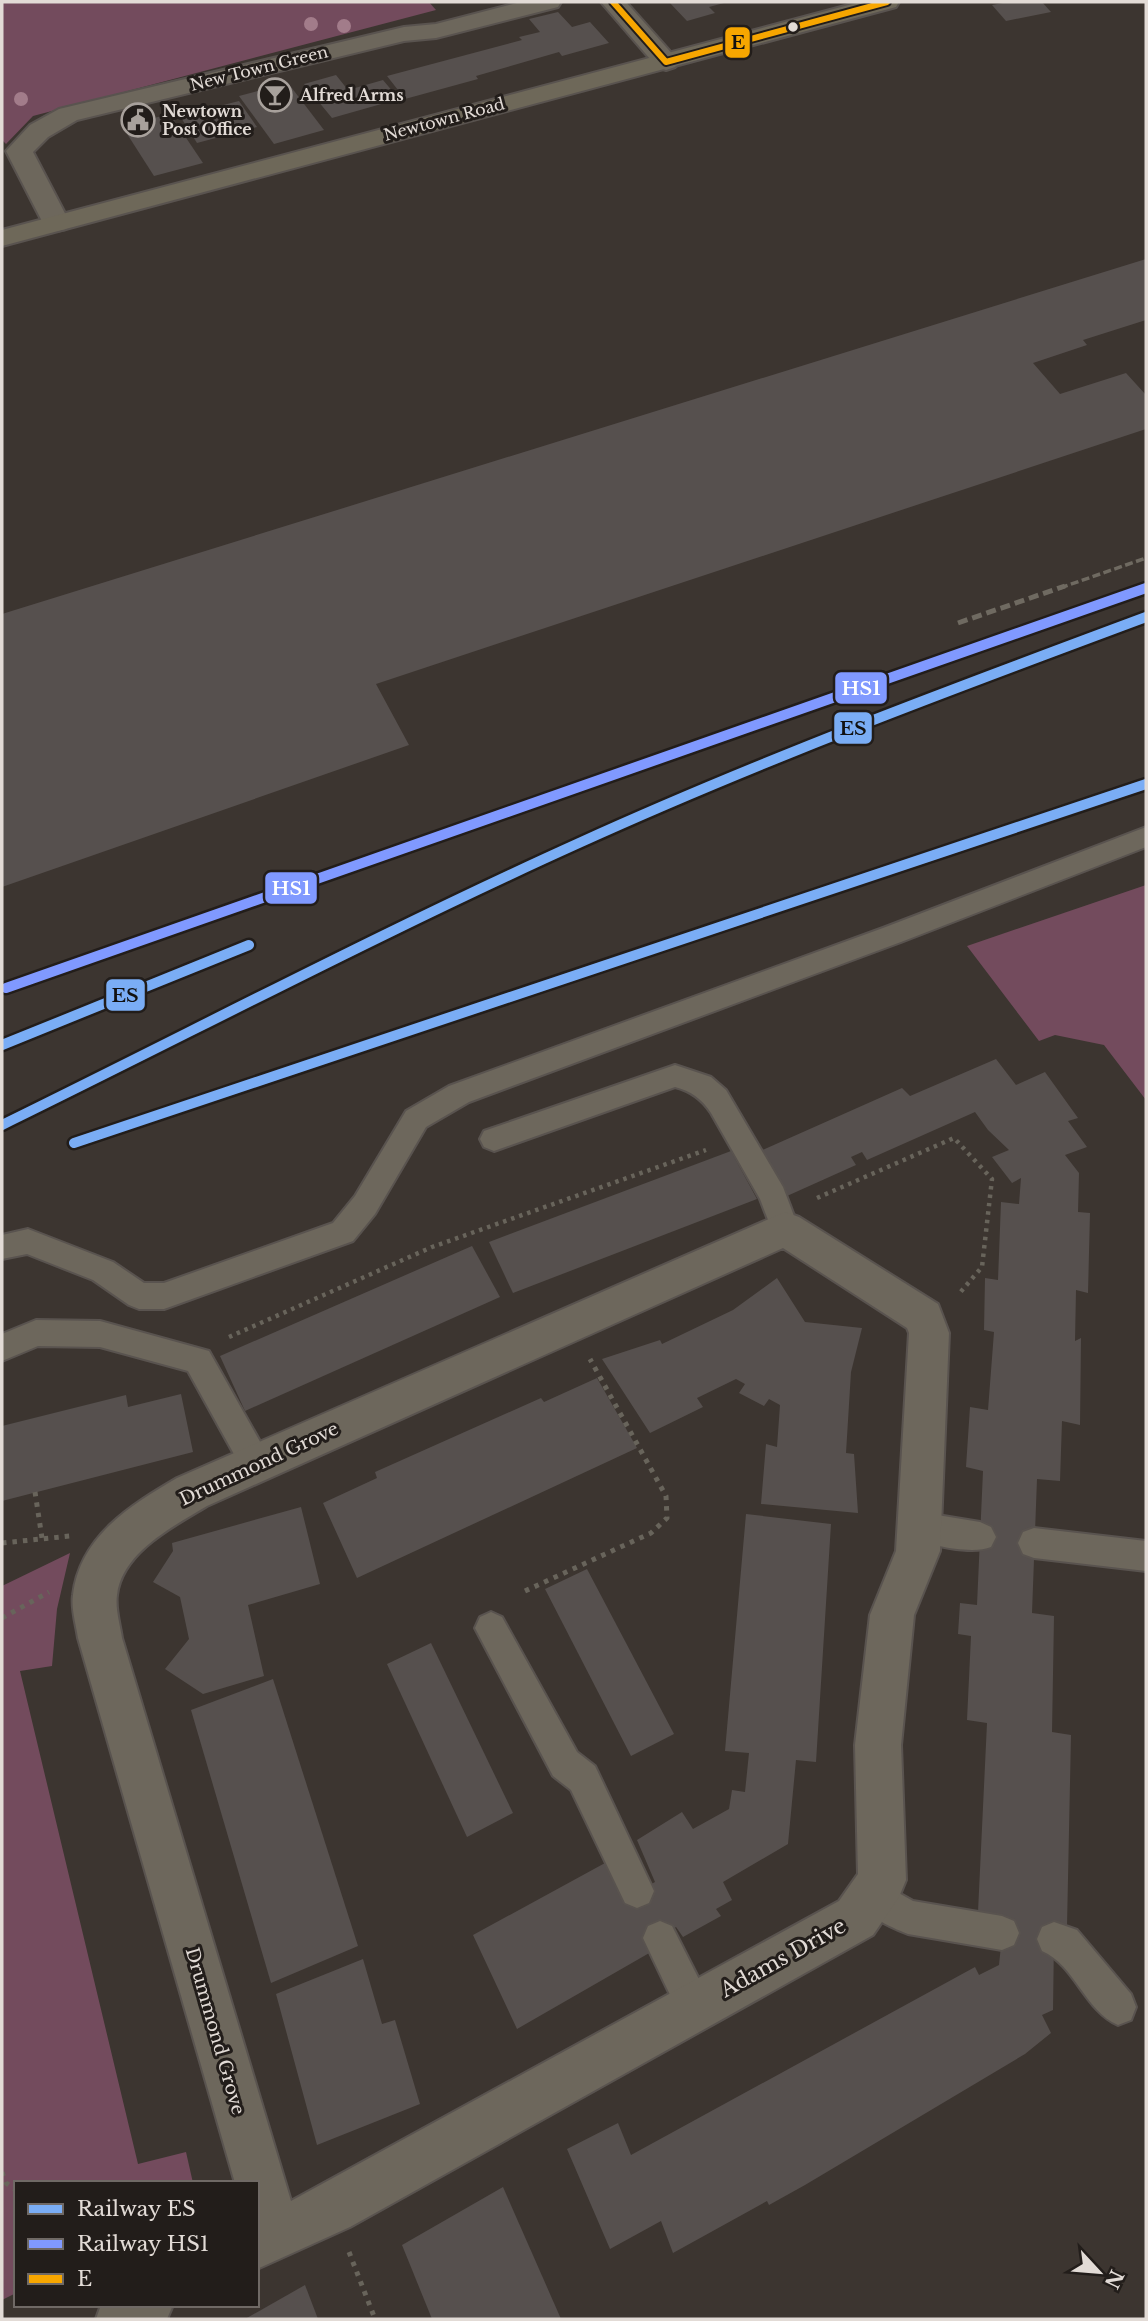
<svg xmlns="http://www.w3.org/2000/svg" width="1148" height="2321" viewBox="0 0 1148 2321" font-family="'Libre Baskerville',serif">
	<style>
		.green { fill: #734b5d }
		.building { fill: #56504e }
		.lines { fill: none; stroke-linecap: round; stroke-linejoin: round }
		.lane-casing { stroke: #59534f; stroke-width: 4 }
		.street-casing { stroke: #59534f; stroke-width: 4 }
		.secondary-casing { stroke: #59534f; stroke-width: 4 }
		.path-far1 { stroke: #68645b; stroke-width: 4.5; stroke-dasharray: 3.5 5; stroke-linecap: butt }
		.path { stroke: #68645b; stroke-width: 5; stroke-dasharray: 4.5 6; stroke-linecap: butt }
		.lane { fill: #6d675c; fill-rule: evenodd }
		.street { fill: #6d675c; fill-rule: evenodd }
		.secondary { fill: #6e6859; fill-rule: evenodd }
		.rail-far1 { stroke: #6f6a61; stroke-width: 3.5; stroke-dasharray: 8 3.5; stroke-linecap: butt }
		.rail { stroke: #6f6a61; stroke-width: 5; stroke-dasharray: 10 5; stroke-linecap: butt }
		.bus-1-casing { stroke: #221d1a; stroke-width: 10 }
		.bus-1 { stroke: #f7a600; stroke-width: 6 }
		.rail-1-casing { stroke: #221d1a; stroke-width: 15 }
		.rail-2-casing { stroke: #221d1a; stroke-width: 15 }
		.rail-1 { stroke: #7aadf5; stroke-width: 10 }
		.rail-2 { stroke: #8099ff; stroke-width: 10 }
		.tree { fill: #a27c8a }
		.bus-dot { fill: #e2dbd6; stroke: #221d1a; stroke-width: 2.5 }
		.labels { text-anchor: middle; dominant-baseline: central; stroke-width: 6; stroke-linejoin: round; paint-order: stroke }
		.far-street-label { font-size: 16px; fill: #e2dbd6; stroke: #221d1a }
		.far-poi-label { font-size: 16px; font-weight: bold; fill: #e2dbd6; stroke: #221d1a; text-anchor: start }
		.street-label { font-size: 18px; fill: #e2dbd6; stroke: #221d1a }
		.near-street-label { font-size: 21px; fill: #e2dbd6; stroke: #221d1a }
		.line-badge { stroke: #221d1a; stroke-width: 2.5 }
		.badge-label { font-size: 19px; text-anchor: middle; font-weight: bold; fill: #fff }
		.pale-badge-label { font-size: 19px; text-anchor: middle; font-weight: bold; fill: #111 }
	</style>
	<rect width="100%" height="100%" fill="#3c3530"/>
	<g class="green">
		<path d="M2 2H429L436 10 33 116 6 144 2 140Z"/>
		<path d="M1146 885V1100L1104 1045 1055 1035 1039 1041 967 946Z"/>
		<path d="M70 1553 57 1609 52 1666 20 1671 138 2164 186 2152 193 2183H16V2293L2 2300V1586Z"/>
	</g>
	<g class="building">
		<path d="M675 2H724V3L709 7 715 13 687 21 670 3Z"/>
		<path d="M1008 2H1042L1051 12 1006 21 992 5Z"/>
		<path d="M558 12 572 27 590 22 609 43 562 56 559 52 476 76 478 79 405 99 387 76 522 40 519 37 540 32 529 19Z"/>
		<path d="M336 75 348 90 383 80 399 99 332 118 304 84Z"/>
		<path d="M288 83 324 130 274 144 239 96Z"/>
		<path d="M239 101 257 127 197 143 180 116Z"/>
		<path d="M170 114 203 163 154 176 122 126Z"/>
		<path d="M1146 259V320L1083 340 1087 345 1033 363 1060 394 1126 373 1146 395V429L376 684 409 745 2 887V614Z"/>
		<path d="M996 1059 1016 1085 1045 1072 1078 1118 1068 1121 1087 1147 1065 1155 1079 1173 1078 1212 1090 1213 1088 1293 1076 1290 1075 1341 1081 1338 1080 1425 1062 1421 1060 1481 1037 1479 1032 1613 1054 1616 1052 1732 1071 1735 1067 1927 1054 1939 1053 2010 1042 2015 1051 2033 1025 2054 805 2185 769 2205 767 2201 673 2253 661 2221 610 2249 567 2149 618 2123 631 2155 975 1967 979 1975 999 1965 1004 1916 978 1912 987 1723 967 1720 971 1636 958 1634 960 1603 977 1605 983 1471 966 1467 970 1407 988 1410 994 1332 984 1330 985 1278 998 1280 1001 1202 1019 1204 1021 1178 1012 1183 992 1157 1009 1150 988 1130 975 1112 867 1160 862 1152 851 1157 856 1165 787 1196 758 1152 902 1088 910 1096Z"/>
		<path d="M731 1151 757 1199 513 1293 489 1242Z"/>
		<path d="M472 1246 500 1297 245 1411 220 1356Z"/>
		<path d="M777 1278 805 1322 862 1328 851 1372 846 1453 854 1454 858 1513 761 1504 766 1444 777 1447 780 1405 769 1399 764 1406 739 1393 745 1384 736 1379 697 1398 703 1407 650 1433 602 1359 660 1340 662 1344 733 1310Z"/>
		<path d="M597 1378 637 1448 357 1578 323 1503 377 1478 375 1472 541 1398 544 1402Z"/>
		<path d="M181 1394 193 1452 2 1501V1426L126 1395 128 1407Z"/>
		<path d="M301 1507 320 1584 248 1605 264 1676 203 1694 165 1669 189 1639 180 1597 153 1582 173 1551 172 1543Z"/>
		<path d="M746 1514 831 1524 816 1762 796 1760 788 1844 723 1882 732 1900 716 1909 721 1916 683 1937 676 1927 660 1938 651 1952 517 2029 473 1935 605 1863 624 1899 655 1882 637 1840 682 1812 693 1829 729 1809 732 1790 745 1792 749 1753 725 1751Z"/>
		<path d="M587 1569 674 1734 631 1756 545 1589Z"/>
		<path d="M431 1643 513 1813 467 1837 387 1664Z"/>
		<path d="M273 1679 358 1946 271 1983 191 1710Z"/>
		<path d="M363 1959 382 2024 395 2020 420 2104 317 2145 276 1994Z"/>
		<path d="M503 2187 561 2319H432L402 2245Z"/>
		<path d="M305 2285 318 2319H245Z"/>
	</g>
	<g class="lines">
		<defs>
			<g id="lane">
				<path d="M1146 827V847L901 942 469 1102 426 1127 375 1214 353 1241 164 1309H139L129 1305 93 1280 27 1254 2 1259V1235L28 1229 113 1262 144 1283H164L333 1223 355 1196 406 1111 449 1086 883 928Z"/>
				<path d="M675 1065 711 1077 726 1090 783 1187 799 1229 795 1238 785 1241 775 1238 760 1199 711 1113C702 1099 691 1091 675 1087L494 1151 484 1147 480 1139 484 1131Z"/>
				<path d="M36 1320 100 1321 209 1351 267 1454 271 1464 267 1474 256 1478 245 1474 188 1371 100 1347 38 1346 2 1361V1334Z"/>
				<path d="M919 1512 980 1522 991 1527 996 1537 991 1547C972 1555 928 1545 908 1537L903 1527 908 1517Z"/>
				<path d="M1034 1528 1146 1541V1571L1034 1558 1023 1554 1018 1543 1023 1532Z"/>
				<path d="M491 1612 502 1617 577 1752 595 1766 654 1891 649 1903 637 1908 625 1903 571 1790 553 1776 475 1628 480 1617Z"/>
				<path d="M872 1878 913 1901 1002 1916 1014 1921 1019 1933 1014 1945 1002 1950 908 1934C888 1926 863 1915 855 1895L860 1883Z"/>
				<path d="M660 1921 672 1926 713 2007 708 2020 695 2025 682 2020 643 1938 648 1926Z"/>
				<path d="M1054 1922 1077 1930 1131 1994 1136 2007 1131 2020 1118 2025C1085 2011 1075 1965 1042 1951L1037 1939 1042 1927Z"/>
			</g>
			<g id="street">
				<path d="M521 2H561L558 7 436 38 404 41 77 120 48 137 33 152 70 223 66 229 56 231 46 229 6 151 30 125 59 109 404 27 436 24Z"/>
				<path d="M601 2H626L675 57 679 62 675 67 666 70 657 67Z"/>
				<path d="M785 1212 799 1217 938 1304 949 1333 940 1551 914 1615 901 1745 906 1880 899 1897 873 1935 350 2227 257 2269V2183H235L78 1638C76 1624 71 1609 73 1595 80 1536 131 1505 177 1478ZM783 1248 907 1328 909 1333 896 1551 870 1615 855 1745 858 1874 839 1901 291 2201 122 1638C120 1624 115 1609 117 1595 122 1552 174 1526 207 1506Z"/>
				<path d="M101 2305H173L167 2319H96Z"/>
			</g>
			<path id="secondary" d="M860 2H899L896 7 2 246V230Z"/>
		</defs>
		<use href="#lane" class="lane-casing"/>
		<use href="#street" class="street-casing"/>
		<use href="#secondary" class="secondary-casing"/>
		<g class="path-far1">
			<path d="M817 1198 954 1138 992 1179 982 1267 958 1295"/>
			<path d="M229 1337 432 1247 706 1150"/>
		</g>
		<g class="path">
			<path d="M35 1492 42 1538"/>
			<path d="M2 1543 70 1536"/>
			<path d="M525 1591 651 1533 667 1518 666 1496 590 1359"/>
			<path d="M2 1618 49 1592"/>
			<path d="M2 2172 6 2183 16 2190"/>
			<path d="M349 2252 375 2319"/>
		</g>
		<use href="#lane" class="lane"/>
		<use href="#street" class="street"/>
		<use href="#secondary" class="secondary"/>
		<path class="rail-far1" d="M1060 588 1146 558"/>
		<path class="rail" d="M958 623 1065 586"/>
		<defs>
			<path id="bus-1" d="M613 2 666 62 887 2"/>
		</defs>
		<use href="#bus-1" class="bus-1-casing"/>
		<use href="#bus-1" class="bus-1"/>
		<defs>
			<g id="rail-1">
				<path d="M2 1045 249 945"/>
				<path d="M2 1125C194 1031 384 931 579 843 764 759 955 688 1146 617"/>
				<path d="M74 1143 1146 784"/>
			</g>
			<path id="rail-2" d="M6 988 1146 588"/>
		</defs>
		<use href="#rail-1" class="rail-1-casing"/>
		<use href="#rail-2" class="rail-2-casing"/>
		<use href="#rail-1" class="rail-1"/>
		<use href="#rail-2" class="rail-2"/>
	</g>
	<g class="tree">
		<circle cx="311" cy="24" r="7"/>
		<circle cx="344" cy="26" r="7"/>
		<circle cx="21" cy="99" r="7"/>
	</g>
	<defs>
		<symbol id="bar-ring" viewBox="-11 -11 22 22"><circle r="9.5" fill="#221d1a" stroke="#a8a19c" stroke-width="1.5"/><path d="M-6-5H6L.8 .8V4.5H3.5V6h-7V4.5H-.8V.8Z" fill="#a8a19c"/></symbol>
		<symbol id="civic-ring" viewBox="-11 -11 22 22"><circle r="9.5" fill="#221d1a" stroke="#a8a19c" stroke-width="1.5"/><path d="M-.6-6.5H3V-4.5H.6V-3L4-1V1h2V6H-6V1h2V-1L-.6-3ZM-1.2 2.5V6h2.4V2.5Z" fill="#a8a19c"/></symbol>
	</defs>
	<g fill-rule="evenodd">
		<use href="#bar-ring" x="256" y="76" width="38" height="38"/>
		<use href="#civic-ring" x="119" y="101" width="38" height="38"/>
	</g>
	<circle class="bus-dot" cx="793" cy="27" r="6"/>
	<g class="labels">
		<g class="far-street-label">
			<text transform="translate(259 68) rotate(-14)">New Town Green</text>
			<text transform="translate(444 119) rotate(-15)">Newtown Road</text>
		</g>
		<g class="far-poi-label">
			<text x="300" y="95">Alfred Arms</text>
			<text x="162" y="111">Newtown<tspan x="162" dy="18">Post Office</tspan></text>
		</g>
		<g class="street-label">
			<text transform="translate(259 1464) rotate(-25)">Drummond Grove</text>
			<text transform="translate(215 2031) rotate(74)">Drummond Grove</text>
		</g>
		<g class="near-street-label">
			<text transform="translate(783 1958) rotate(-29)">Adams Drive</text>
		</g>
	</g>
	<g class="line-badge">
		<rect x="724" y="26" width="27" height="33" rx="7" fill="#f7a600"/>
		<rect x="834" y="671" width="54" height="34" rx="7" fill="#8099ff"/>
		<rect x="833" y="711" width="40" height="34" rx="7" fill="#7aadf5"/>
		<rect x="264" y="871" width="54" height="34" rx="7" fill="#8099ff"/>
		<rect x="105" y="978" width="41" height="34" rx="7" fill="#7aadf5"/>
	</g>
	<g class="badge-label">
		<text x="861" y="695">HS1</text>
		<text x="291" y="895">HS1</text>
	</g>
	<g class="pale-badge-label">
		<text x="738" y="49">E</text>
		<text x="853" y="735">ES</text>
		<text x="125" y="1002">ES</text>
	</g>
	<rect width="1148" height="2321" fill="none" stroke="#e2dbd6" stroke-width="7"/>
	<rect x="14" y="2181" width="245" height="126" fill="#221d1a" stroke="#6f6965" stroke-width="2"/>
	<rect x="28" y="2204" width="35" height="10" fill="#7aadf5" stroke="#6f6965" stroke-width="2"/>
	<text x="77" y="2216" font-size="21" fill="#e2dbd6">Railway ES</text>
	<rect x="28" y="2239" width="35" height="10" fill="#8099ff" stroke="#6f6965" stroke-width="2"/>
	<text x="77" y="2251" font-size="21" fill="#e2dbd6">Railway HS1</text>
	<rect x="28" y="2274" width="35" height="10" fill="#f7a600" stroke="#6f6965" stroke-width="2"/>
	<text x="77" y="2286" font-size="21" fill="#e2dbd6">E</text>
	<g transform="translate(1099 2272) rotate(116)" stroke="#221d1a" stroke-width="5" paint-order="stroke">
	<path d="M0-5L12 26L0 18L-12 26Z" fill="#e2dbd6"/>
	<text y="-10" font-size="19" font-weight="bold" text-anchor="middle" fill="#e2dbd6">N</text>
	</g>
</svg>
